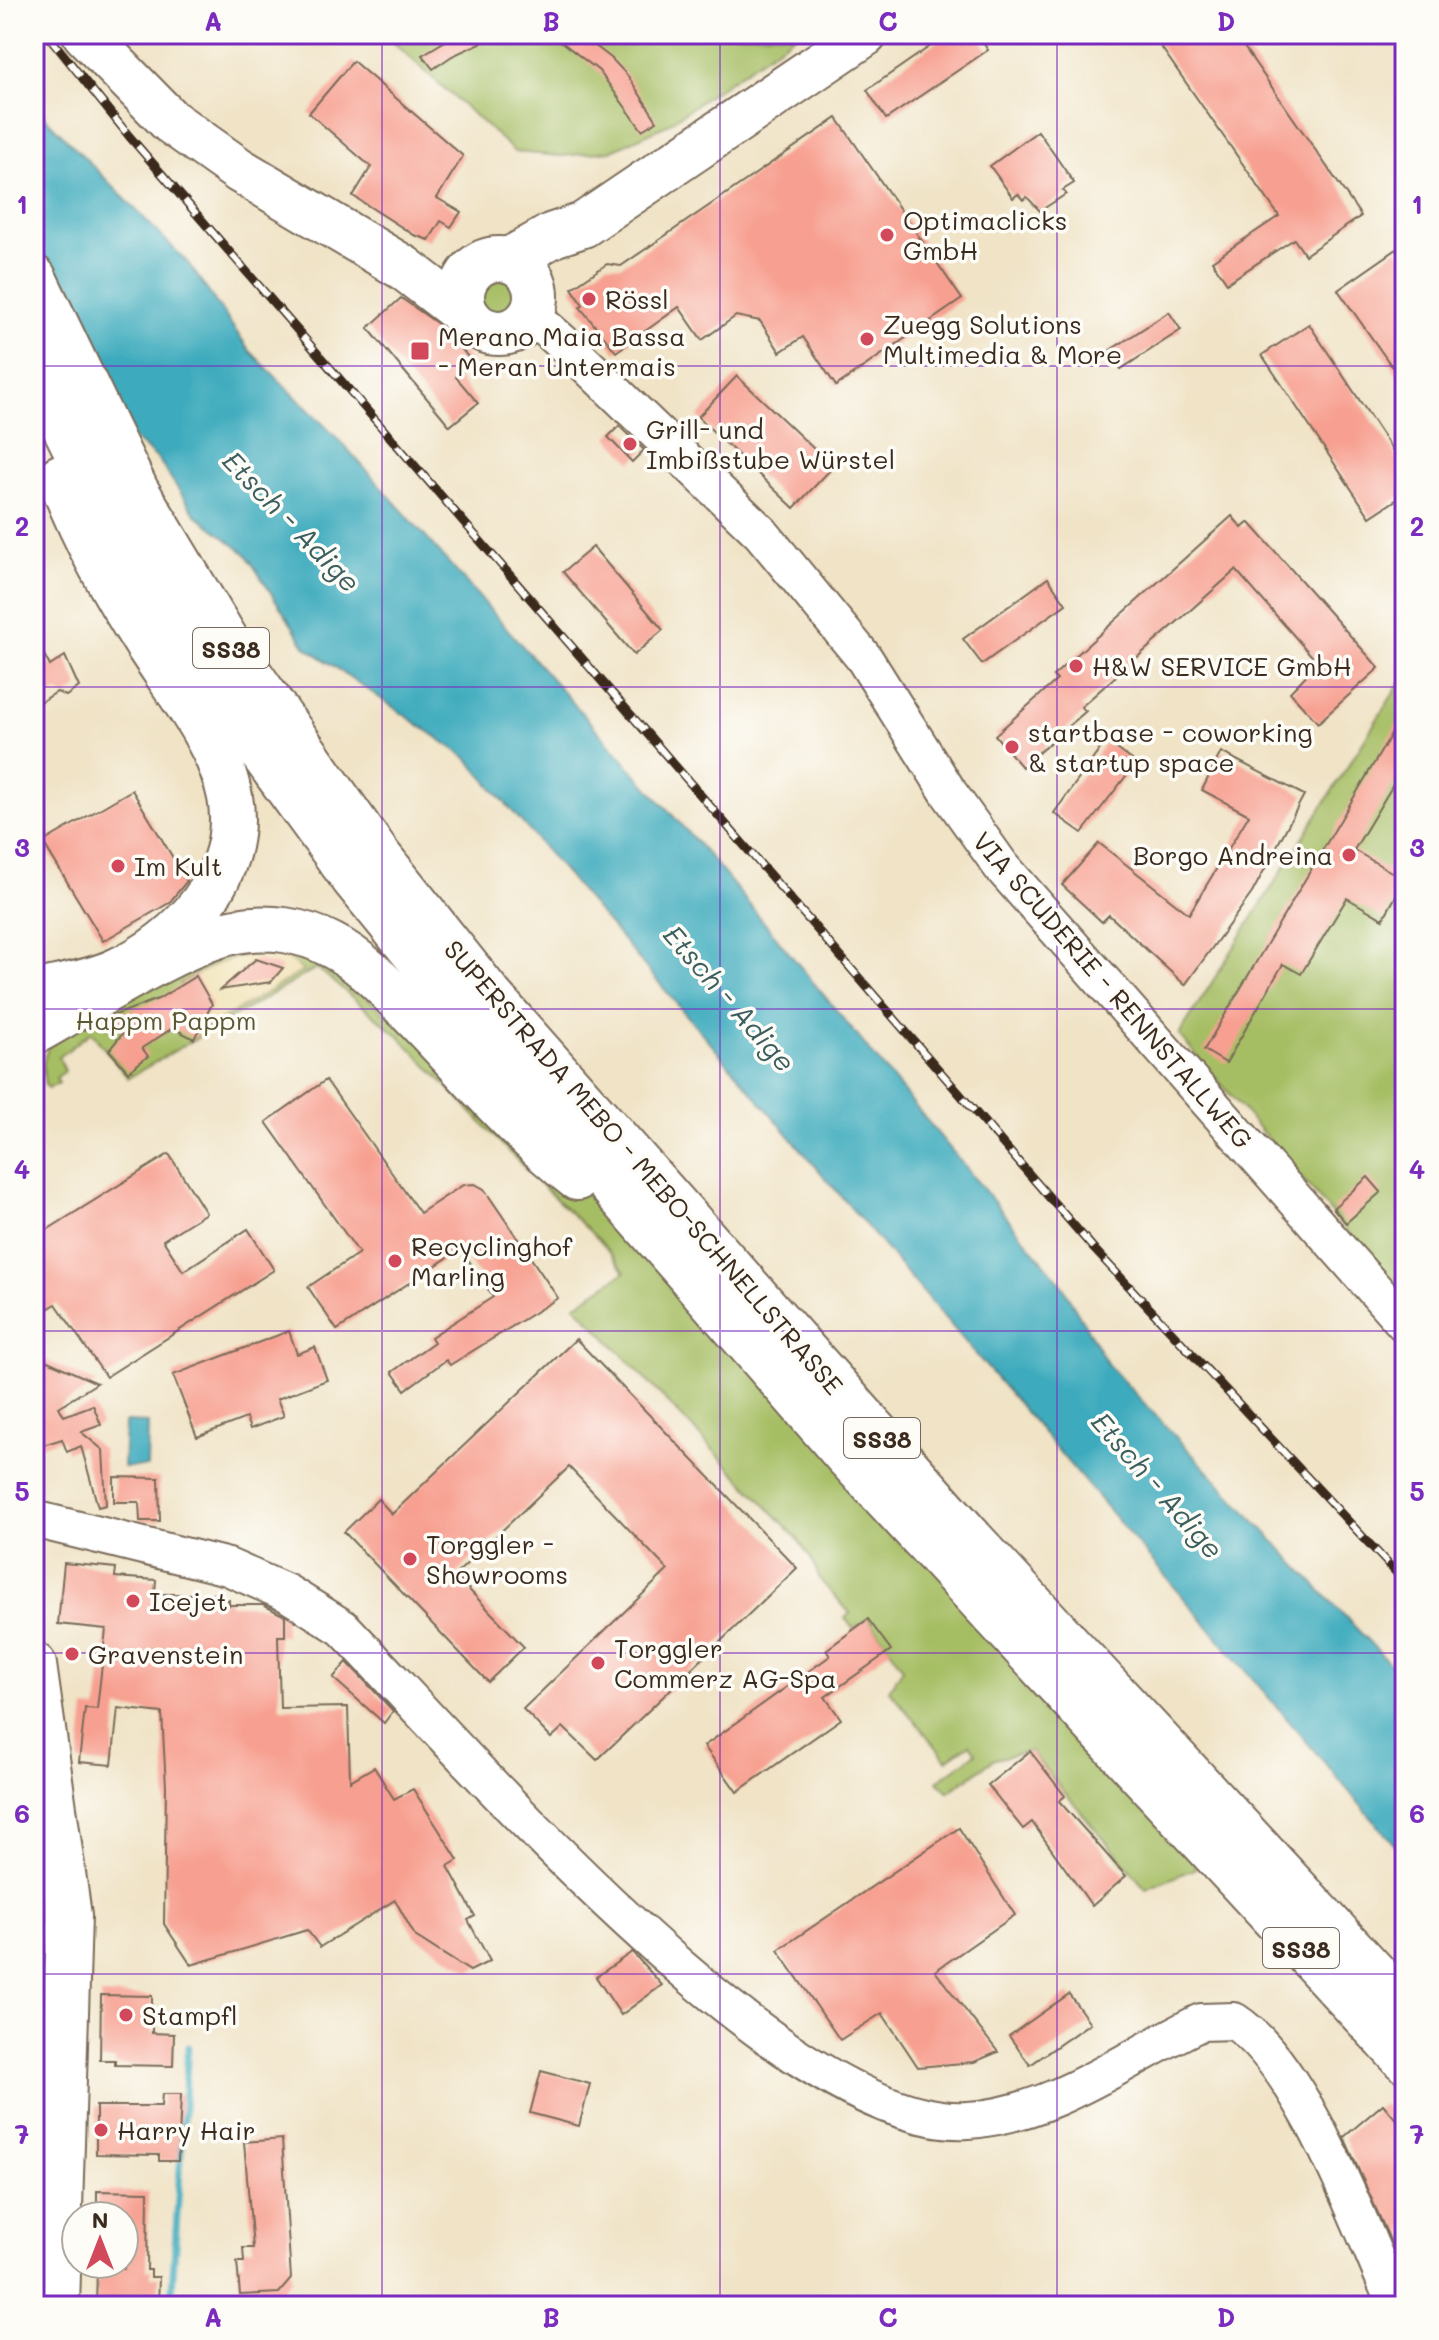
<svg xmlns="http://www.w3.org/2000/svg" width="1439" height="2340" viewBox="0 0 1439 2340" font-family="Mali,sans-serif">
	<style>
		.green { fill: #a6be64; stroke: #707441; stroke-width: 2 }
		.sand { fill: #eeda9e; stroke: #94825e; stroke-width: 2 }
		.water { fill: #3eabbd; stroke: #3c6a6e; stroke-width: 2 }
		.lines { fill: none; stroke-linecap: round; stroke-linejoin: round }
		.stream { stroke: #3eabbd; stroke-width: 7 }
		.building { fill: #f7a091 }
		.minor-casing { stroke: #7a6b59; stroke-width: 40 }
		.major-casing { stroke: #7a6b59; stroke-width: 48 }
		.highway-casing { stroke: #7a6b59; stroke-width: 48 }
		.minor { stroke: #fff; stroke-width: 36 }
		.major { stroke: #fff; stroke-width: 44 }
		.highway { stroke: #fff; stroke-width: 44 }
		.rail-casing { stroke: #3b2a1e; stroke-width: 9 }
		.rail { stroke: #fdfcf7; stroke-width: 6; stroke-dasharray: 18; stroke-linecap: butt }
		.grid { fill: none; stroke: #7b2cbf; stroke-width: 2; stroke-opacity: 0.55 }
		.poi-dot { fill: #d1495b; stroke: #fdfcf7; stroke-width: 3 }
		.labels { text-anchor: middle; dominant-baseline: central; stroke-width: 7; stroke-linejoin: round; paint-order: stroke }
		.shield { fill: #fdfcf7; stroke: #75695f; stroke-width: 2 }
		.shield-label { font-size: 24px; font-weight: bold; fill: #3b2a1e }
		.poi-label { font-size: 26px; fill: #3b2a1e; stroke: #fdfcf7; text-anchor: start }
		.street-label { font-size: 26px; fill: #3b2a1e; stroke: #fdfcf7 }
		.park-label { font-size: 26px; fill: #5b5633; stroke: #fdfcf7 }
		.water-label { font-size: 28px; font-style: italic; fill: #3c5e5e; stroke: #fdfcf7 }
		.neatline { fill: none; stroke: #7b2cbf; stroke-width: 3 }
		.grid-label { font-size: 26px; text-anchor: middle; font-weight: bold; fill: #7b2cbf }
	</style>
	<rect width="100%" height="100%" fill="#fdfcf7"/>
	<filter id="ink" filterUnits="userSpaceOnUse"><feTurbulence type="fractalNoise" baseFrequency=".0125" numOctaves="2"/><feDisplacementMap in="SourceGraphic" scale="16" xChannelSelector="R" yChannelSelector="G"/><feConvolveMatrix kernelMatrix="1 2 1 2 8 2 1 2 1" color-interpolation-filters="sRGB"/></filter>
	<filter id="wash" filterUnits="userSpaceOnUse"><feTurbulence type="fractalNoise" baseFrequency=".006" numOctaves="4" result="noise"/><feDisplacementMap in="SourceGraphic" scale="32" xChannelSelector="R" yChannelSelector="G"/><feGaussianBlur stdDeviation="1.8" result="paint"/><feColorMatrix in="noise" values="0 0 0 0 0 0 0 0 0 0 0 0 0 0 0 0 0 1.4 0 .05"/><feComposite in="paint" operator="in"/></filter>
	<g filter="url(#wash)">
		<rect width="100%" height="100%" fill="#f0e3c6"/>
		<g class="green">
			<path d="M384 34H797L665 126 610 151 561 156 515 152Z"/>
			<circle cx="499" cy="296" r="19"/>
			<path d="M1405 675V1299L1179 1035Z"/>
			<path d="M285 930 669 1249 1183 1843 1196 1868 1146 1889 1030 1751 995 1759 948 1792 938 1781 976 1753 970 1744 947 1760 889 1690 903 1668 869 1619 853 1629 845 1618 850 1613 820 1580 813 1562 797 1538 575 1305 625 1272 600 1241 540 1184 400 1037 317 968 128 1078 91 1032 59 1057 65 1071 56 1078 59 1083 49 1088 45 1085 43 1064 48 1047 107 1002Z"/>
		</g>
		<path class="sand" d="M266 949 282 952 303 971 207 1028 180 983 216 964Z"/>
		<g class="water">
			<path d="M34 106 188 263 250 351 344 445 715 863 1060 1282 1108 1365 1405 1680V1857L467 758 306 647 246 554 195 514 158 459 34 356Z"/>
			<path d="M125 1422 148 1423 147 1467H123Z"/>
		</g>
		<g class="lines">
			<path class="stream" d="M171 2306 188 2047"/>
		</g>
		<g id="blocks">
			<g class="building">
				<path d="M457 34H500L452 56 433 69 422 55Z"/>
				<path d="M564 34H580L611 58 628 76 657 121 642 130 599 71 559 40Z"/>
				<path d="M948 34H977L988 50 886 119 867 90Z"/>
				<path d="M1152 34H1235L1361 216 1305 255 1294 239 1227 283 1212 261 1279 216Z"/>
				<path d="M353 61 463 156 437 198 461 212 451 227 441 221 429 240 414 235 353 196 371 167 309 113Z"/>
				<path d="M837 118 962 299 836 386 803 337 780 352 760 321 736 316 702 340 679 307 616 352 580 307 583 305 572 288 607 264 621 266Z"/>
				<path d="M1038 131 1074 183 1063 190 1066 194 1040 211 1027 197 1023 200 1018 194 1013 198 990 166Z"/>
				<path d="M1397 249 1405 261V385L1338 290Z"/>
				<path d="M401 298 462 341 459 346 472 362 456 377 478 403 450 426 368 328Z"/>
				<path d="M1169 312 1181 330 1121 369 1109 351Z"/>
				<path d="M1309 324 1405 469V494L1370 517 1262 355Z"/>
				<path d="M737 376 833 467 794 508 698 417Z"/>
				<path d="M619 426 644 450 632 462 608 437Z"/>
				<path d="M1232 516 1242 528 1249 522 1379 668 1318 723 1290 692 1318 663 1236 570 1081 707 1086 711 1022 767 995 735 1057 680 1053 676Z"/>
				<path d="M593 547 663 630 634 655 563 572Z"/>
				<path d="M1048 578 1066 604 982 664 963 639Z"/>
				<path d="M34 636 50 666 65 656 79 687 66 696 57 692 34 706Z"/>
				<path d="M1405 711V765L1354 850 1405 880 1383 919 1347 898 1301 974 1283 964 1226 1063 1204 1050Z"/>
				<path d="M1106 741 1136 763 1082 833 1054 813Z"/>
				<path d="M1221 752 1304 795 1252 893 1185 985 1109 915 1102 922 1062 885 1099 843 1189 914 1249 815 1202 790Z"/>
				<path d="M132 790 187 881 169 903 103 941 43 842Z"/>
				<path d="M256 959 283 968 271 982 220 990Z"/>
				<path d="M196 976 212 1004 194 1039 173 1028 142 1048 148 1056 128 1072 109 1050 123 1033 115 1015 158 999Z"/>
				<path d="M326 1080 420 1213 463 1185 475 1184 484 1189 558 1298 450 1365 446 1360 405 1390 392 1372 434 1342 431 1337 493 1297 461 1249 337 1330 308 1287 359 1253 266 1122Z"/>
				<path d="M169 1154 206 1213 163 1240 183 1271 248 1229 274 1270 106 1377 56 1304 34 1317V1238Z"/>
				<path d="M1368 1177 1381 1192 1346 1223 1333 1208Z"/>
				<path d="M289 1331 297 1354 315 1347 327 1380 277 1399 284 1416 250 1429 246 1418 197 1437 173 1375Z"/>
				<path d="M576 1339 797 1568 597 1760 563 1727 551 1738 523 1709 668 1570 569 1467 455 1575 524 1647 488 1682 344 1532 378 1499 392 1514Z"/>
				<path d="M34 1355 97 1383 59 1407 64 1416 93 1405 101 1425 81 1432 103 1450 106 1505 98 1507 81 1446 67 1452 62 1439 34 1448Z"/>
				<path d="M114 1477 159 1478 160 1521H140L139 1502H114Z"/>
				<path d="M64 1563 116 1568 115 1577 156 1580 155 1594H220V1600H229V1605H263L285 1616V1636H278L280 1708 348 1707 350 1781 374 1767 394 1799 413 1789 458 1860 448 1866 475 1916 468 1920 490 1961 470 1971 415 1936 395 1900 320 1947 307 1930 191 1965 164 1924 166 1787 162 1713 118 1708 112 1765 79 1762 85 1708 97 1709 106 1629 58 1624Z"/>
				<path d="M868 1619 891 1650 825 1697 841 1719 737 1792 704 1746 830 1656 826 1650Z"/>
				<path d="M347 1662 393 1711 384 1723 333 1678Z"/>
				<path d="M1030 1751 1065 1796 1059 1801 1126 1876 1092 1906 1032 1822 1023 1829 988 1785Z"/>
				<path d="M959 1828 1015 1915 935 1971 998 2052 974 2062 918 2067 882 2013 840 2040 778 1950Z"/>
				<path d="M632 1952 662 1985 621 2015 596 1977Z"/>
				<path d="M1069 1994 1090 2023 1030 2065 1009 2036Z"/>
				<path d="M101 1995 152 1996V2033L174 2034 173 2066 115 2065V2060H100Z"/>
				<path d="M541 2071 590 2084 579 2126 530 2113Z"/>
				<path d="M162 2094H181L178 2161H159V2155L96 2154V2106H161Z"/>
				<path d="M1383 2104 1405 2130V2274L1344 2137Z"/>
				<path d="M282 2139 291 2279 279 2293 240 2295 237 2262H244L243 2248H253L244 2142Z"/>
				<path d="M97 2191 148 2192 147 2270H151V2277H159L158 2306H96L97 2268 124 2269V2216H97Z"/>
			</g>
		</g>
	</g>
	<g filter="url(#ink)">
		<use href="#blocks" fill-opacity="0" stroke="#7a6b59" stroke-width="2"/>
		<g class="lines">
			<defs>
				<g id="minor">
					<path d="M528 319 547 329 574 353 761 533 864 658 949 793 1001 866 1405 1324"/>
					<path d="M34 1519 228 1567 287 1593 343 1628C467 1756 786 2130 968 2120 1053 2115 1127 2057 1201 2022L1234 2021C1304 2066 1361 2229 1396 2306"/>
				</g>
				<g id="major">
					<path d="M85 34 170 121 239 170 404 268 469 318"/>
					<circle cx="499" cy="296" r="37"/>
					<path d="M509 260 553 235 583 225 865 34"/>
					<path d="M34 1665 69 1916 57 2306"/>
				</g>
				<g id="highway">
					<path d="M34 278 136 490 228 643 377 854 490 996 972 1540 1405 2006"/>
					<path d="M34 365 108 515 159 599 222 698 353 878 499 1057 844 1453 1405 2060"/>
					<path d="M34 993C62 986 89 983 116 971 182 942 244 874 230 797 219 741 176 690 146 643 112 590 82 536 60 477"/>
					<path d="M36 1031C89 1002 180 942 236 931 268 925 303 930 331 945 365 962 391 993 418 1020 470 1074 517 1131 577 1178"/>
				</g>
			</defs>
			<use href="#minor" class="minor-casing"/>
			<use href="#major" class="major-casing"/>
			<use href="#highway" class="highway-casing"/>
			<use href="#minor" class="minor"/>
			<use href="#major" class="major"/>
			<use href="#highway" class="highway"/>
			<defs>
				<path id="rail" d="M47 34 129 136 1095 1250 1405 1582"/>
			</defs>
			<use href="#rail" class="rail-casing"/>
			<use href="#rail" class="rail"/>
		</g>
	</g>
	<path class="grid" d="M382 34V2306M720 34V2306M1057 34V2306M34 366H1405M34 687H1405M34 1009H1405M34 1331H1405M34 1653H1405M34 1974H1405"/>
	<g class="poi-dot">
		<circle cx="887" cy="235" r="8"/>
		<circle cx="589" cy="299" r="8"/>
		<circle cx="867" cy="339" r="8"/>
		<rect x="410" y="341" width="20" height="20" rx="4"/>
		<circle cx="630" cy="444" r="8"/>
		<circle cx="1076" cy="666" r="8"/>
		<circle cx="1012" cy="747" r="8"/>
		<circle cx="1349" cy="855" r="8"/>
		<circle cx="118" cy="866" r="8"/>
		<circle cx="395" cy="1261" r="8"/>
		<circle cx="410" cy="1559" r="8"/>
		<circle cx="133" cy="1601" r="8"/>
		<circle cx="72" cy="1654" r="8"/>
		<circle cx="598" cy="1663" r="8"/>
		<circle cx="126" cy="2015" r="8"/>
		<circle cx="101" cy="2130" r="8"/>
	</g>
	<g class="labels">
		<g class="shield">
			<rect x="193" y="628" width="76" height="40" rx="6"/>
			<rect x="844" y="1418" width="76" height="40" rx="6"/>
			<rect x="1263" y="1928" width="76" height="40" rx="6"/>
		</g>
		<g class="shield-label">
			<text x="231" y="648">SS38</text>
			<text x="882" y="1438">SS38</text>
			<text x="1301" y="1948">SS38</text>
		</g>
		<g class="poi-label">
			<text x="903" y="220">Optimaclicks<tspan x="903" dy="30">GmbH</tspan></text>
			<text x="605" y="299">Rössl</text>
			<text x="883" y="324">Zuegg Solutions<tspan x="883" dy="30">Multimedia &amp; More</tspan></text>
			<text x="438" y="336">Merano Maia Bassa<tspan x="438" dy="30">- Meran Untermais</tspan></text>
			<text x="646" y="429">Grill- und<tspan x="646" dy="30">Imbißstube Würstel</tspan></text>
			<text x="1092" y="666">H&amp;W SERVICE GmbH</text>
			<text x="1028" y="732">startbase - coworking<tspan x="1028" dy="30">&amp; startup space</tspan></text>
			<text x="1333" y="855" text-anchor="end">Borgo Andreina</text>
			<text x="134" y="866">Im Kult</text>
			<text x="411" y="1246">Recyclinghof<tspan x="411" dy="30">Marling</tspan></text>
			<text x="426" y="1544">Torggler -<tspan x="426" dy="30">Showrooms</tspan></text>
			<text x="149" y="1601">Icejet</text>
			<text x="614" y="1648">Torggler<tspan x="614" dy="30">Commerz AG-Spa</tspan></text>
			<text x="88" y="1654">Gravenstein</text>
			<text x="142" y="2015">Stampfl</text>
			<text x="117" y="2130">Harry Hair</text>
		</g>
		<g class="street-label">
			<text transform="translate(1113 990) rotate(49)">VIA SCUDERIE - RENNSTALLWEG</text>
			<text transform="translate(644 1167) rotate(49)">SUPERSTRADA MEBO - MEBO-SCHNELLSTRASSE</text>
		</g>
		<g class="park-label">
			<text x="166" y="1020">Happm Pappm</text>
		</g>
		<g class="water-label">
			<text transform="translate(292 521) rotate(46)">Etsch - Adige</text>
			<text transform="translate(730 998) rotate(49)">Etsch - Adige</text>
			<text transform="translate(1158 1485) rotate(49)">Etsch - Adige</text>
		</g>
	</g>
	<rect width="1439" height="2340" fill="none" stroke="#fdfcf7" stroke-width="88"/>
	<g transform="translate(100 2240)"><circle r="38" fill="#fdfcf7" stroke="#afa8a0" stroke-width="2"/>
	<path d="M0-6L14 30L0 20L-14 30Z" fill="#d1495b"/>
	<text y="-12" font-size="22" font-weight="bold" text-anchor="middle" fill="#3b2a1e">N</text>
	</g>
	<rect x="44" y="44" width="1351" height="2252" class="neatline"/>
	<g class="grid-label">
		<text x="213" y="31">A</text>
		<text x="551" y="31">B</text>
		<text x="888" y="31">C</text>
		<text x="1226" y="31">D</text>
		<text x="22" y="214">1</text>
		<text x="1417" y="214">1</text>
		<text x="22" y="536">2</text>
		<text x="1417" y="536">2</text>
		<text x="22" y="857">3</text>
		<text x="1417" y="857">3</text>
		<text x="22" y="1179">4</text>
		<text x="1417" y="1179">4</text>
		<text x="22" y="1501">5</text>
		<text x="1417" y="1501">5</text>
		<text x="22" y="1823">6</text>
		<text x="1417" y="1823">6</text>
		<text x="22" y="2144">7</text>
		<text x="1417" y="2144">7</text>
		<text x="213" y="2327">A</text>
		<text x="551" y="2327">B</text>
		<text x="888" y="2327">C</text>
		<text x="1226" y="2327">D</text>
	</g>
</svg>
